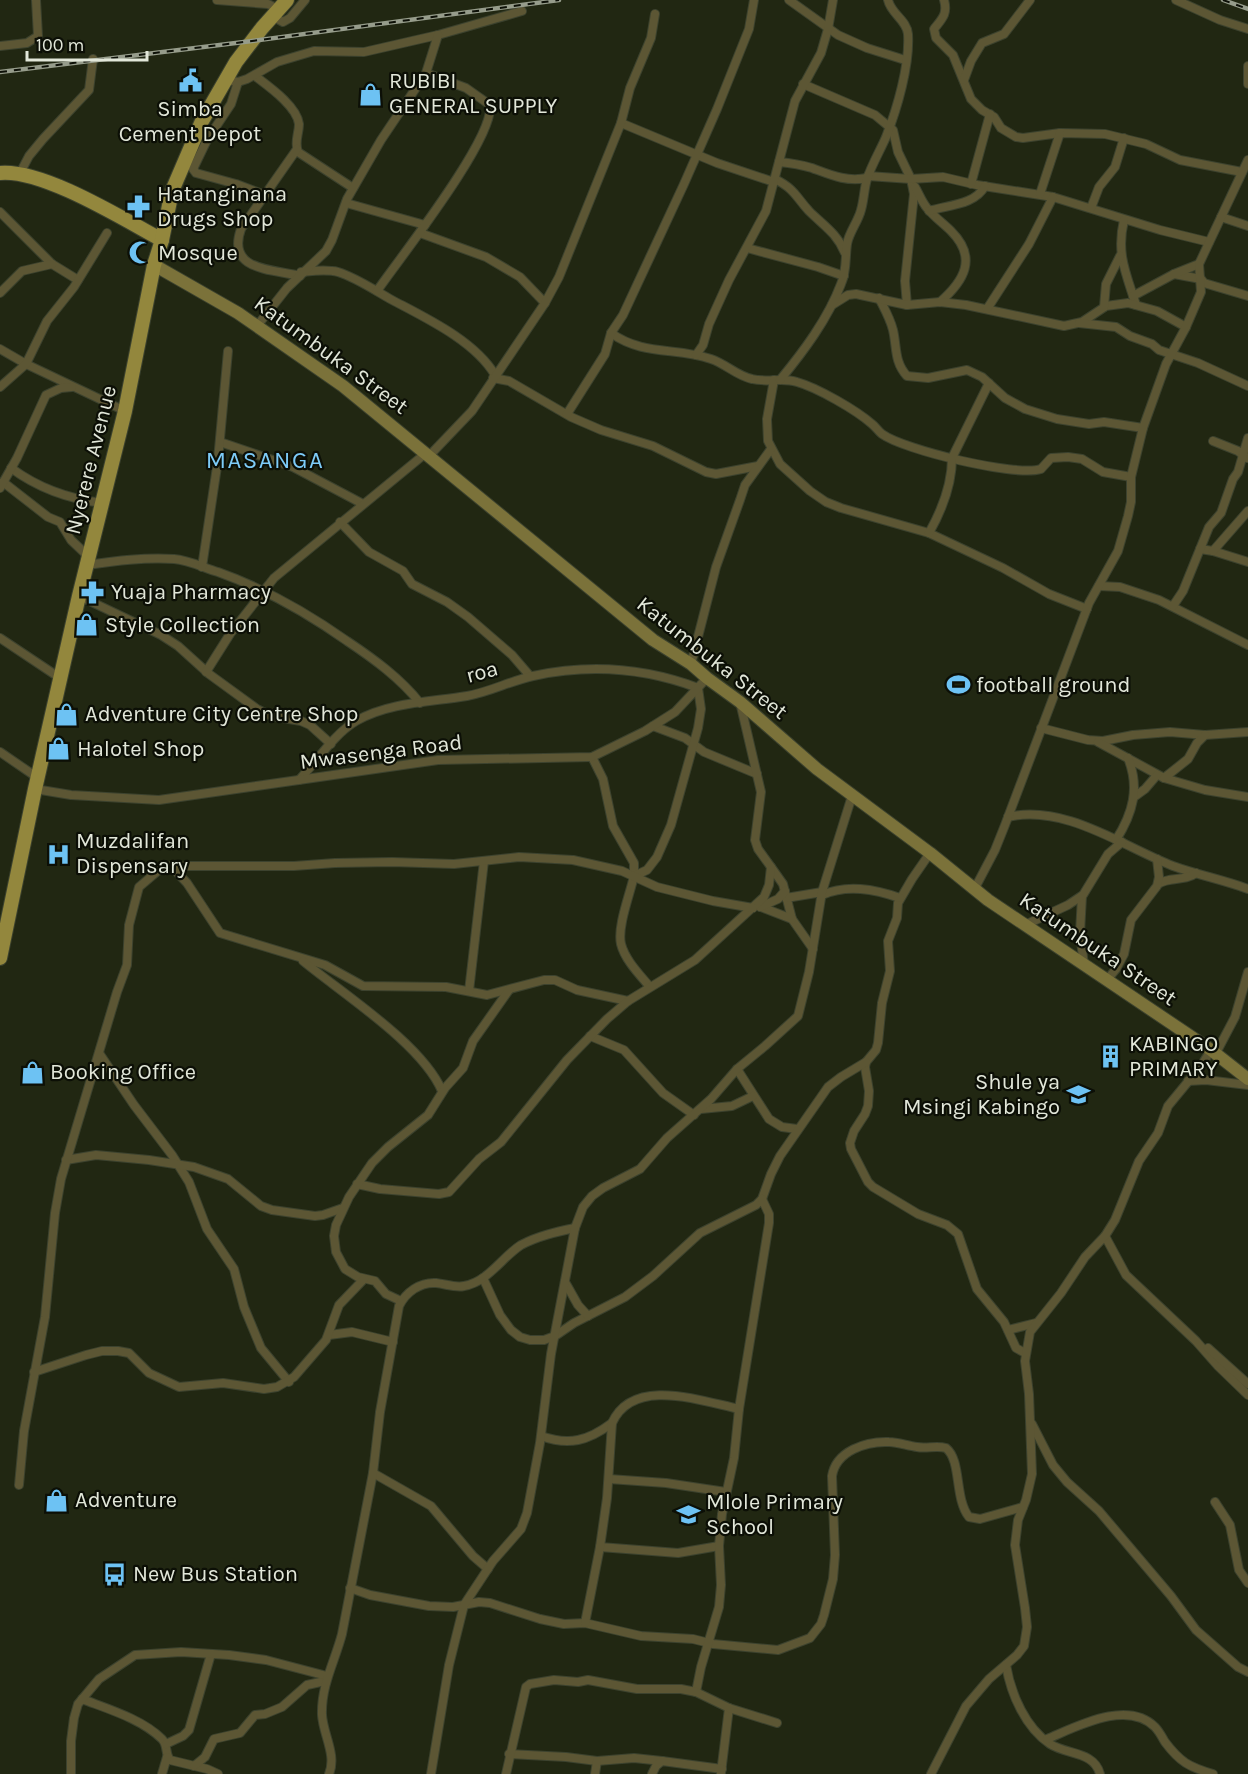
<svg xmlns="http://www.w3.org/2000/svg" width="1248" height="1774" viewBox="0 0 1248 1774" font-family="Karla,sans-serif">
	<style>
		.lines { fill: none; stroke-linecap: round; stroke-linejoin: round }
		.minor-casing { stroke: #3c422e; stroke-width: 10 }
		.secondary-casing { stroke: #3c422e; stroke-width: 14 }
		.primary-casing { stroke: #3c422e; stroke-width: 16 }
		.minor { stroke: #5c5634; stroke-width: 8 }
		.secondary { stroke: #7b723a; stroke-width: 12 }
		.primary { stroke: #93873d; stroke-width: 14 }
		.rail-casing { stroke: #969c8b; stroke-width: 4.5 }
		.rail { stroke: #0c0f06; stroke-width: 2; stroke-dasharray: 7; stroke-linecap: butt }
		.labels { text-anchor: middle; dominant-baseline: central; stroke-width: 4.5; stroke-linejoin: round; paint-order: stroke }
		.poi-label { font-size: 22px; fill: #e2e7d9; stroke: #0c0f06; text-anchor: start }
		.street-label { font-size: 22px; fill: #e2e7d9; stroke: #0c0f06 }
		.neighbourhood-label { font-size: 24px; letter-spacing: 1.5px; fill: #7dcbf8; stroke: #0c0f06 }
	</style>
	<rect width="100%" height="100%" fill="#212712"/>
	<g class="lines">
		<defs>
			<g id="minor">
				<path d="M217 0 268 4 278 9"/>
				<path d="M789 0 838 35 867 48 905 60"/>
				<path d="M944 0C948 14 942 19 934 29L936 38 953 55 971 99 982 110 994 117 1001 128 1016 137 1023 138 1060 133 1105 134 1146 144 1180 160 1242 172"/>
				<path d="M1176 0 1220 20 1248 29"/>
				<path d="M272 16 283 22 290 18 305 0"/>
				<path d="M0 46 27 43 38 36 36 0"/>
				<path d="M1248 66V84"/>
				<path d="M255 76C268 86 297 106 299 124 299 134 294 142 298 152L353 188"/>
				<path d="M226 80 238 82 247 79 277 62 314 51 364 52 438 35 522 11"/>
				<path d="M964 80 971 61 982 43 1004 34 1030 0"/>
				<path d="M238 82 231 104 207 140 193 169 196 173 236 184 265 195"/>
				<path d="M803 84 875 115 893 130 898 152 911 179 914 194 905 281 907 305"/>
				<path d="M621 123 717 163 774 182"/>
				<path d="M297 149 241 229C226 271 272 269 300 276"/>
				<path d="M779 162C790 163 802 165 812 168 831 175 846 182 867 178"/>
				<path d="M19 175 29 156 43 139 89 90 93 59"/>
				<path d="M868 176 911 179 943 177 977 185 1053 197 1160 230 1209 242"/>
				<path d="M775 179C796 190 795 196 809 211 823 225 837 233 845 253"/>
				<path d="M971 184 990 114"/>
				<path d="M915 187C919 194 922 202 927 208 934 217 943 223 951 231 978 258 964 281 940 302"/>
				<path d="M1040 194 1060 133"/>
				<path d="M346 203 425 225"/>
				<path d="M1091 208 1099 187 1115 167 1124 138"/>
				<path d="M929 211C948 205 975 205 985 186"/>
				<path d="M0 212 52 264 78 280"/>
				<path d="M1221 217 1248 226"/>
				<path d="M1124 220C1116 254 1126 273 1136 305"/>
				<path d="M420 233 486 257 520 277 545 303"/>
				<path d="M747 248 818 267 844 276"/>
				<path d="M301 272C313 271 326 269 338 272 357 278 374 290 392 300 426 318 475 341 495 375"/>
				<path d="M1174 274 1201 279 1204 283 1248 296"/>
				<path d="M377 291C399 259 495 138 490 105L466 88 426 73"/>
				<path d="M0 293 22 271 52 264"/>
				<path d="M1133 296 1174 274 1199 264"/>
				<path d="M879 298C884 308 890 318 893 330 897 347 894 362 907 376L928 378 967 370 982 377 1005 398 1025 409 1057 419 1089 424 1104 422 1143 428"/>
				<path d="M832 305 848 295 856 294 907 305 940 302 966 305 1064 326 1082 322 1106 306 1128 303 1157 311 1186 327"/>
				<path d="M1104 307 1106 284 1120 256"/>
				<path d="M987 309 1029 244 1053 197"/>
				<path d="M1079 323 1116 327 1130 336 1152 344 1159 350 1198 363 1248 386"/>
				<path d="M257 326 287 288 326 251 332 240 347 199 381 140 426 73 438 35"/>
				<path d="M611 333C643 356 676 347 711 359 726 364 737 376 752 379 767 383 782 377 797 382 818 388 856 410 872 424 876 427 878 431 882 434 904 450 1016 477 1041 469L1051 458 1068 457 1082 459 1103 472 1131 477"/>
				<path d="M0 349 26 364 125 411"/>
				<path d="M696 355 703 345 709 324 729 280 766 211 795 101 821 53 828 29 833 0"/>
				<path d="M493 378 509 381 571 417 601 430 653 446 706 472 716 474 758 466"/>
				<path d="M774 380 767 419 768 441 780 464 810 491 826 502 841 508 929 533 1003 568 1049 594 1087 609"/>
				<path d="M780 380C803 352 828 319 841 284 847 271 845 258 847 244 849 232 858 222 861 210 864 200 864 189 867 179 872 164 880 151 886 137 897 109 910 65 908 34 907 20 891 14 888 0"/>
				<path d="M0 387 26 364 47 321 74 287 107 233"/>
				<path d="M567 414 605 354 611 333 623 315 684 184 717 109 749 29 754 0"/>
				<path d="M1213 441 1238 451 1247 458"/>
				<path d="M220 442 293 467 363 504"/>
				<path d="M429 456 472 411 545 303 559 277 621 123 630 88 651 38 655 14"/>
				<path d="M11 468C38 488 69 499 102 503"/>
				<path d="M3 482 48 517 60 522 71 540 89 557"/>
				<path d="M0 488 17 458 46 395 61 388 72 387"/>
				<path d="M340 522 369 552 403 571 412 584 447 602 468 617 512 655 530 676"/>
				<path d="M929 533C942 510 952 485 952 458L989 383"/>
				<path d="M1200 549 1213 551 1248 562"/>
				<path d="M1213 551 1248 511"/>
				<path d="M87 565C115 561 145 557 174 559 189 560 204 568 218 572 266 589 306 612 347 641 374 659 400 678 420 703"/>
				<path d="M202 567 218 460 228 351"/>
				<path d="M1099 586 1120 587 1159 600 1248 645"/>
				<path d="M79 596 161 635 178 646 209 674 257 709 271 716 301 721 310 725 331 744"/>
				<path d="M1173 606 1183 591 1209 527 1221 513 1233 479 1238 472 1248 438"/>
				<path d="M0 638 60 678"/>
				<path d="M691 664 716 567 740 500 745 485 771 449"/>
				<path d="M206 672 230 634 274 578 426 453"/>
				<path d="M653 726 685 738 704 752 757 774"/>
				<path d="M1041 728 1088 740 1103 741 1133 735 1170 732 1205 735 1248 732"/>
				<path d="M1098 742 1164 778 1205 790 1248 797"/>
				<path d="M0 752 38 778"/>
				<path d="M592 757 603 779 613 826 634 863V876C630 894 617 927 621 944 625 960 640 975 650 987"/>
				<path d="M1164 778 1188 759 1197 743 1205 735"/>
				<path d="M299 780C317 761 334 734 356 721 389 702 431 702 467 696 490 692 510 681 533 676 588 664 645 668 698 688L701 709 698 728 671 825 657 857 647 870 634 876"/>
				<path d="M35 789 71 795 159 800 438 760 592 757 645 731 675 712 707 678"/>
				<path d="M1134 797 1145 789 1157 775"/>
				<path d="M1008 817C1065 804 1122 846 1173 866 1198 875 1224 880 1248 889"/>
				<path d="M1116 840C1133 813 1140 788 1128 758"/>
				<path d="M930 853 912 879 898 903 897 918 888 941 890 971 882 1003 878 1043 876 1050 866 1062 865 1067 869 1091 868 1106 865 1114 854 1131 850 1143 851 1149 868 1182 873 1187 918 1214 947 1225 958 1234 977 1289 1004 1322 1016 1348 1025 1353"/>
				<path d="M171 866 187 883 220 933 325 965 363 986 446 987 487 995 544 980H555L577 990 628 1001"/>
				<path d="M771 867 783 884 792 919 813 949"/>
				<path d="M1158 884C1170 876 1184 882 1196 873"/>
				<path d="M975 888 995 850 1005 825 1089 603 1118 551 1128 516 1131 502V477L1143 428 1166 364 1186 327 1201 292 1199 264 1248 160"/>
				<path d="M822 895C847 884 874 889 900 898"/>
				<path d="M1082 896 1080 933 1084 965"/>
				<path d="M786 898 822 892"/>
				<path d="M756 905 792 919"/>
				<path d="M760 907 778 899 785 891"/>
				<path d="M1025 925 1068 905 1083 895 1108 854 1122 842"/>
				<path d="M303 961C343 994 422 1044 442 1091"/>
				<path d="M1107 980 1116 969 1124 954 1131 920 1157 886 1159 877 1157 859"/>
				<path d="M469 991 484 861"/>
				<path d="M590 1036 624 1050 663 1093 694 1115"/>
				<path d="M99 1053 134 1105 172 1155 189 1182 207 1229 234 1269 244 1307 261 1348 289 1382"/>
				<path d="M1215 1055 1235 1017 1248 972"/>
				<path d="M737 1069 769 1119 782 1127 797 1129"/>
				<path d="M1188 1081 1206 1080 1248 1085"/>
				<path d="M701 1109 732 1106 753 1096"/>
				<path d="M66 1160 96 1155 149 1160 194 1167 228 1179 261 1206 272 1210 315 1216 323 1215 343 1208"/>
				<path d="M357 1184 380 1189 439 1194 449 1192 479 1159 501 1142 567 1060 607 1019 628 1001 695 960 764 897 769 885 771 867 758 849 755 840 761 792 740 702"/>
				<path d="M1105 1236 1126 1275 1196 1341 1218 1366 1248 1395"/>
				<path d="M483 1278 500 1315 511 1330 520 1337 530 1340H544L555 1336 574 1323 625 1297 653 1276 700 1233 756 1205 762 1199 771 1174 780 1156 828 1087 841 1077 866 1062"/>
				<path d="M565 1282 578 1305 588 1316"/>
				<path d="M401 1301 386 1294 375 1281 358 1277 345 1269 336 1252 334 1236 336 1225 349 1197 372 1163 388 1147 428 1115 445 1088 463 1068 473 1041 509 990"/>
				<path d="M1008 1330 1036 1323"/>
				<path d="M329 1335 352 1332 393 1342"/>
				<path d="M1208 1348 1248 1384"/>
				<path d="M34 1372 86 1355 102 1351H118L129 1353 149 1373 179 1387 223 1383 264 1389 277 1387 294 1377 326 1340 339 1305 364 1279"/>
				<path d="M1032 1424 1053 1465 1067 1482 1099 1511 1171 1596 1196 1630 1238 1667 1248 1672"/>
				<path d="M541 1436C569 1446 588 1441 612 1423"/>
				<path d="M373 1473 431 1506 473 1556 488 1569"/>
				<path d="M609 1479 666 1483 726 1492"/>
				<path d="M19 1485 24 1431 45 1317 55 1213 61 1179 117 992 127 965 129 925 139 887 159 870 171 866H294L335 863 392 862 454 864 519 857 573 860 622 871 657 887 713 901 753 908"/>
				<path d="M1215 1502 1230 1525 1239 1570 1248 1583"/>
				<path d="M600 1547 678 1553 719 1546"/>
				<path d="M350 1588 370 1595 429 1606 453 1607 479 1602 490 1603 540 1619 564 1624 585 1623 641 1636 693 1639 713 1644 778 1650 810 1638 821 1624 824 1615 833 1579 835 1555 832 1476C836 1451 866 1441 889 1442 898 1442 908 1446 917 1447 927 1449 936 1445 946 1448 962 1461 954 1498 969 1517L980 1519 1023 1507"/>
				<path d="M585 1623 600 1547 607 1498 612 1423C633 1376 701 1401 739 1409"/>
				<path d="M1006 1665C1011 1695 1026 1728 1050 1744 1067 1755 1094 1751 1100 1774"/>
				<path d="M696 1692 701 1667 719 1607 721 1585 719 1546 722 1514 734 1458 739 1409 769 1223V1214L762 1199"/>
				<path d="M82 1699C108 1709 142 1719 162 1739 168 1745 165 1754 170 1760L207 1769 218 1774"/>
				<path d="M1047 1739C1076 1727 1127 1699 1155 1727 1159 1731 1162 1737 1165 1742 1180 1762 1189 1767 1213 1774"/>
				<path d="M166 1744 183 1736 189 1730 211 1654"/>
				<path d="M509 1754 566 1757 597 1761 634 1758 662 1761"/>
				<path d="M194 1766 205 1757 214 1739 240 1733 255 1715 265 1714 282 1707 307 1685 325 1681"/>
				<path d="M721 1773 729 1708"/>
				<path d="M71 1774V1741L74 1718 78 1704 99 1679 135 1655 181 1652 229 1655 266 1660 327 1676"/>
				<path d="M162 1774 167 1757"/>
				<path d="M329 1774C337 1755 323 1734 322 1715 321 1685 335 1661 342 1634L373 1473 380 1412 399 1306C406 1292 420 1282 436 1283 446 1284 455 1288 464 1286 488 1282 502 1257 521 1245 538 1236 556 1232 575 1228"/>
				<path d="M431 1774 449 1665 464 1605 493 1561 521 1529 527 1513 540 1443 551 1354 575 1228 583 1207 592 1196 603 1188 640 1169 667 1138 711 1099 737 1069 765 1046 798 1016 809 972 822 892 852 796"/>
				<path d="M506 1774 526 1687 530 1684 554 1680 578 1682 588 1680 637 1689H681L696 1692 729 1708 777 1723"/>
				<path d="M595 1774 597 1761"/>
				<path d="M652 1774 656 1766 662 1761 722 1769"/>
				<path d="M931 1774 966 1706 989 1679 1017 1655 1024 1646 1027 1627 1025 1608 1015 1545 1018 1520 1026 1500 1032 1474 1029 1394 1025 1361 1030 1332 1061 1293 1085 1257 1105 1236 1115 1220 1139 1161 1158 1133 1168 1106 1201 1066 1211 1050"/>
			</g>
			<path id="secondary" d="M154 265 238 313 343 386 653 640 691 664 707 678 740 702 817 769 930 853 988 900 1211 1050 1248 1079"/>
			<g id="primary">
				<path d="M0 173C43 169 123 219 162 240"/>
				<path d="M0 958 35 789 79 596 125 411 154 265 162 240 172 191 202 121 236 62 262 28 287 0"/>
			</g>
		</defs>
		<use href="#minor" class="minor-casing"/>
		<use href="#secondary" class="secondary-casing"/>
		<use href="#primary" class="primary-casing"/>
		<use href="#minor" class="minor"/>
		<use href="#secondary" class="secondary"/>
		<use href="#primary" class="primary"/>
		<defs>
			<g id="rail">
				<path d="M1223 0 1248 9"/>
				<path d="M0 72 252 41 559 0"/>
			</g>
		</defs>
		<use href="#rail" class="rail-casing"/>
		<use href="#rail" class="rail"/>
	</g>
	<defs>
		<symbol id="civic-bare" viewBox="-9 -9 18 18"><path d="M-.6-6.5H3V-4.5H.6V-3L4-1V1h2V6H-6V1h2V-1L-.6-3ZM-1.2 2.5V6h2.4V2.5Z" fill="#6dc2f3" stroke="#0c0f06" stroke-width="2.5" paint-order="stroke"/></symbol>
		<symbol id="shop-bare" viewBox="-9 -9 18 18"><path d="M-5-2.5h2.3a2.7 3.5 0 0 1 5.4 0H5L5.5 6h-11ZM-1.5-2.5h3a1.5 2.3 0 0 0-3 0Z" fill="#6dc2f3" stroke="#0c0f06" stroke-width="2.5" paint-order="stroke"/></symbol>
		<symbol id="pharmacy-bare" viewBox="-9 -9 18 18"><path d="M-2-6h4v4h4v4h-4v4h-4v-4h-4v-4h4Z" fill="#6dc2f3" stroke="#0c0f06" stroke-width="2.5" paint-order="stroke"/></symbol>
		<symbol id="mosque-bare" viewBox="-9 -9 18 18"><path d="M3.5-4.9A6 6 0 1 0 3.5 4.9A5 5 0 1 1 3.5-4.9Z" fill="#6dc2f3" stroke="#0c0f06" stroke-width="2.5" paint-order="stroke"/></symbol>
		<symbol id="stadium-bare" viewBox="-9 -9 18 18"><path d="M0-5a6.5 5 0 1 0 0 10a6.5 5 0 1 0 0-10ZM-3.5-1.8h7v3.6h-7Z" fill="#6dc2f3" stroke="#0c0f06" stroke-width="2.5" paint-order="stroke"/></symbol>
		<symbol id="hospital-bare" viewBox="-9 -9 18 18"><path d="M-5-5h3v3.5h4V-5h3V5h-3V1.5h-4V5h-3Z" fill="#6dc2f3" stroke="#0c0f06" stroke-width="2.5" paint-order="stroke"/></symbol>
		<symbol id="building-bare" viewBox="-9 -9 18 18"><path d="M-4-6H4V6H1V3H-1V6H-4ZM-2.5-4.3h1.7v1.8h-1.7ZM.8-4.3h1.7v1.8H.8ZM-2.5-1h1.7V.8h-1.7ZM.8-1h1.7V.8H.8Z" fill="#6dc2f3" stroke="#0c0f06" stroke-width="2.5" paint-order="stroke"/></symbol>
		<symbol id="school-bare" viewBox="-9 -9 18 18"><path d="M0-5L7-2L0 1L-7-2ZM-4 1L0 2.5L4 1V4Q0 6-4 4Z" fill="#6dc2f3" stroke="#0c0f06" stroke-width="2.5" paint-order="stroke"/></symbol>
		<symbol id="bus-bare" viewBox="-9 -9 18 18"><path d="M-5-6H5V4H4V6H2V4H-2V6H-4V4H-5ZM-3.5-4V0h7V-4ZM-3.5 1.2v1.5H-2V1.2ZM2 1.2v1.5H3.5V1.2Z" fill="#6dc2f3" stroke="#0c0f06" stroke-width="2.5" paint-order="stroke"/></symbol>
	</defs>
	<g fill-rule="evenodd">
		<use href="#civic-bare" x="174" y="64" width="33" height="33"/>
		<use href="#shop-bare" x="354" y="78" width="33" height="33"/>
		<use href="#pharmacy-bare" x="122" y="190" width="33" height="33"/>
		<use href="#mosque-bare" x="124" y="236" width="33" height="33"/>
		<use href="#pharmacy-bare" x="76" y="576" width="33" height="33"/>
		<use href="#shop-bare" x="70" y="608" width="33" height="33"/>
		<use href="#stadium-bare" x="942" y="668" width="33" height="33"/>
		<use href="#shop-bare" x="50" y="698" width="33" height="33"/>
		<use href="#shop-bare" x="42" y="732" width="33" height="33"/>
		<use href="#hospital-bare" x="42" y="838" width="33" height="33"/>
		<use href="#building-bare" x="1094" y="1040" width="33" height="33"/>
		<use href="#shop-bare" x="16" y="1056" width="33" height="33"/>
		<use href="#school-bare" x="1062" y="1078" width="33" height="33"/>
		<use href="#shop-bare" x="40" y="1484" width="33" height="33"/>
		<use href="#school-bare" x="672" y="1498" width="33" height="33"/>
		<use href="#bus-bare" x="98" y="1558" width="33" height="33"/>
	</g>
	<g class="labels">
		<g class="poi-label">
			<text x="389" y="81">RUBIBI<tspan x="389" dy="25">GENERAL SUPPLY</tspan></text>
			<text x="190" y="109" text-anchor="middle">Simba<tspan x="190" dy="25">Cement Depot</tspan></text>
			<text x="157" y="194">Hatanginana<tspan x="157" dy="25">Drugs Shop</tspan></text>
			<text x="158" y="253">Mosque</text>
			<text x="111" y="592">Yuaja Pharmacy</text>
			<text x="105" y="625">Style Collection</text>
			<text x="976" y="685">football ground</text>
			<text x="85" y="714">Adventure City Centre Shop</text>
			<text x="77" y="749">Halotel Shop</text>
			<text x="76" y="841">Muzdalifan<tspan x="76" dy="25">Dispensary</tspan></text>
			<text x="1129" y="1044">KABINGO<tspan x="1129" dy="25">PRIMARY</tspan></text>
			<text x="50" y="1072">Booking Office</text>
			<text x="1060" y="1082" text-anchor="end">Shule ya<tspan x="1060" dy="25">Msingi Kabingo</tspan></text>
			<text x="75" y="1500">Adventure</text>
			<text x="706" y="1502">Mlole Primary<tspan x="706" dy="25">School</tspan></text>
			<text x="133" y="1574">New Bus Station</text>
		</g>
		<g class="street-label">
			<text transform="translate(331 355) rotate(36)">Katumbuka Street</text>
			<text transform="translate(91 460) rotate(-76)">Nyerere Avenue</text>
			<text transform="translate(712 658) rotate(38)">Katumbuka Street</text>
			<text transform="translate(482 672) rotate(-15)">roa</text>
			<text transform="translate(381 752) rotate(-7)">Mwasenga Road</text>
			<text transform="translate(1098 949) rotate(34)">Katumbuka Street</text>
		</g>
		<g class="neighbourhood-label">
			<text x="265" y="460">MASANGA</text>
		</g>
	</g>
	<path d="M27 51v9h120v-9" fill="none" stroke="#e2e7d9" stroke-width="3"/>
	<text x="36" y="51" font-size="18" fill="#e2e7d9" stroke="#0c0f06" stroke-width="4.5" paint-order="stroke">100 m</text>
</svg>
